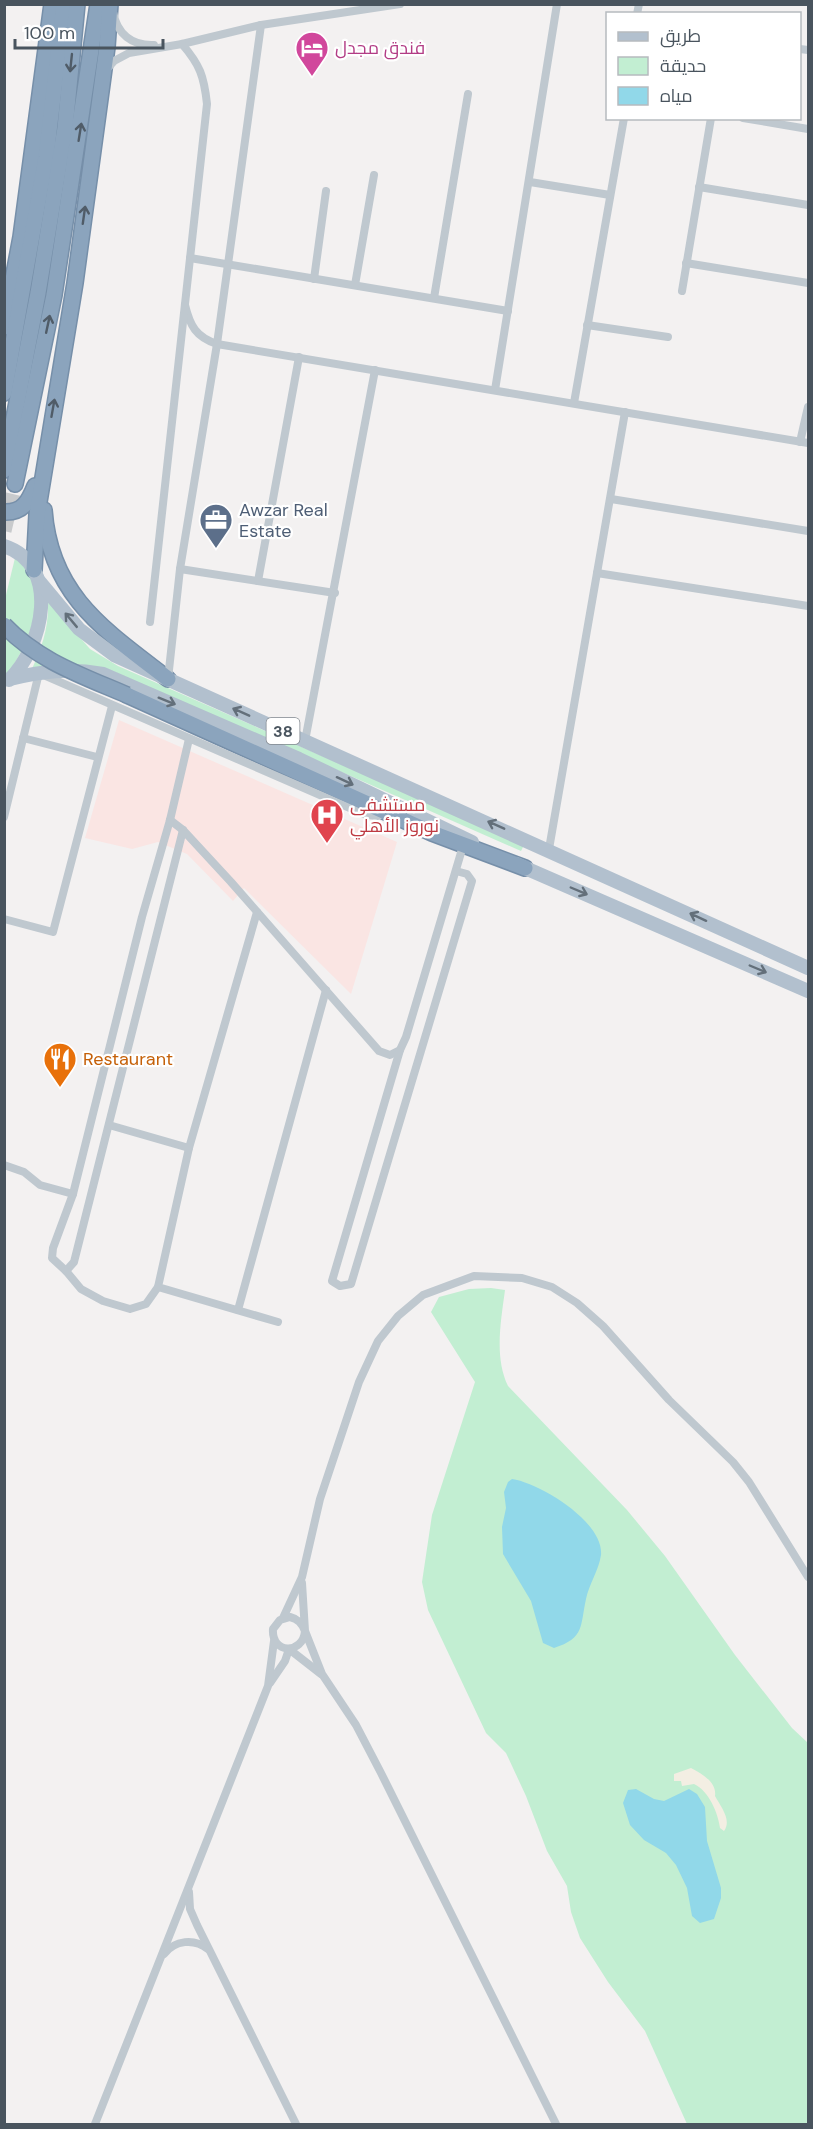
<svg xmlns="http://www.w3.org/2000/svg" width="813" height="2129" viewBox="0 0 813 2129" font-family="'DM Sans',Cairo,sans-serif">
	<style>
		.medical { fill: #fae5e3 }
		.green { fill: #c2eed2 }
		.sand { fill: #f3eee3 }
		.water { fill: #91d8e9 }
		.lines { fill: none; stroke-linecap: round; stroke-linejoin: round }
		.highway-tunnel { stroke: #c8cacc; stroke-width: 15; stroke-dasharray: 15 8; stroke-linecap: butt }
		.highway-casing { stroke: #768fa9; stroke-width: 18 }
		.street { stroke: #bfc8cf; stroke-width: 8 }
		.primary { stroke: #b2c0ce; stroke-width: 14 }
		.highway { stroke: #8ba4bd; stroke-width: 15 }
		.highway-bridge-casing { stroke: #768fa9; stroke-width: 18; stroke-linecap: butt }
		.highway-bridge { stroke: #8ba4bd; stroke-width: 15 }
		.oneway { stroke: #505c68 }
		.oneway2 { stroke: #636f7a }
		.labels { text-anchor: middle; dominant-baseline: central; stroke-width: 4.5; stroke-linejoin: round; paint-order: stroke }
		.shield { fill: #fff; stroke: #80878e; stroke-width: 1.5 }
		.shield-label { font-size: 16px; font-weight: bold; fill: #49545e }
		.hotel-label { font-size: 18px; fill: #b23c85; stroke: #fff; text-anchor: start }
		.service-label { font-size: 18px; fill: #4e5e75; stroke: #fff; text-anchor: start }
		.health-label { font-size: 18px; fill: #be3a42; stroke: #fff; text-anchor: start }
		.food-label { font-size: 18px; fill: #c56008; stroke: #fff; text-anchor: start }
	</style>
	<rect width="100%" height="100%" fill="#f3f1f1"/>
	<path class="medical" d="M119 720 397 842 351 994 244 888 233 901 187 854 158 842 132 849 85 838Z"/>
	<g class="green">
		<path d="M15 558C55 590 28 645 5 678V599Z"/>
		<path d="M48 601 90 649 118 666 524 845 521 851 110 670C82 662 59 666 31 671 42 647 49 628 48 601Z"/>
		<path d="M491 1288 505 1290C501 1321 494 1357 508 1386L627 1510 665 1556 735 1655 792 1728 808 1743V2124H687L645 2031 608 1982 580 1938 571 1912 567 1886 547 1851 526 1796 506 1753 486 1733 428 1610 422 1582 432 1515 475 1382 431 1312 439 1297 469 1289Z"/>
	</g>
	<path class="sand" d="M691 1768C702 1774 717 1782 715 1796 721 1807 732 1820 724 1831L720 1828C718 1813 709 1791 694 1784L682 1786 681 1781H674V1774Z"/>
	<g class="water">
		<path d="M512 1479C540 1483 604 1522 601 1555 599 1570 589 1584 586 1599 580 1626 585 1638 554 1648L543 1643 531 1601 503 1554 502 1527 506 1508 504 1492 508 1482Z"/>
		<path d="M636 1789 654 1799 664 1801 689 1789 697 1794 705 1807 707 1841 721 1888V1898L714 1919 700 1923 692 1916 687 1888 676 1865 666 1853 644 1840 630 1825 623 1803 628 1790Z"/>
	</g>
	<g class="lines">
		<path class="highway-tunnel" d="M4 531 15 484"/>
		<defs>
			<g id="highway">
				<path d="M4 327 21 237 52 4"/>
				<path d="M4 393 46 157 64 4"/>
				<path d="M4 470 38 293 65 128 77 4"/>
				<path d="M15 484 54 295 98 4"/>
				<path d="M44 510C50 596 106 631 168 679"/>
				<path d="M4 512C23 513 29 501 35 486"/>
				<path d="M34 570 37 514 75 283 107 47 110 4"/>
				<path d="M127 695 432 833 525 868"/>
			</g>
		</defs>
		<use href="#highway" class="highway-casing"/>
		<g class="street">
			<path d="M113 12C117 34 132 46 154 45"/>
			<path d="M637 14 639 4"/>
			<path d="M800 49 808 50"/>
			<path d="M106 70 114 61 129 53 182 44 261 25 400 4"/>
			<path d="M743 118 808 129"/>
			<path d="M530 182 610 195"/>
			<path d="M699 187 808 205"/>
			<path d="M190 258 508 311"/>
			<path d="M686 263 808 283"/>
			<path d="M314 279 326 191"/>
			<path d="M355 285 374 175"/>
			<path d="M682 291 711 118"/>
			<path d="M434 298 468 94"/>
			<path d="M185 305C190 326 196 337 217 344L808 443"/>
			<path d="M587 325 668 337"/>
			<path d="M495 390 557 4"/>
			<path d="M574 403 624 118"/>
			<path d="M800 442 808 407"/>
			<path d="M611 499 808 531"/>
			<path d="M180 569 335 593"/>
			<path d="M597 573 808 606"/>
			<path d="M258 581 299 357"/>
			<path d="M150 622 207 104C204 76 200 65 182 44"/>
			<path d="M168 679 180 569 217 344 261 25"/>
			<path d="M23 738 97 757"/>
			<path d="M305 741 375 370"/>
			<path d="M4 817 39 673 366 815 378 816 386 812"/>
			<path d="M170 820 183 830 231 882 379 1051 390 1055 400 1050 406 1037 463 846"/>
			<path d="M183 830 74 1262 66 1271 52 1258 53 1248 73 1194 142 917 170 820 189 739"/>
			<path d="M549 849 625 412"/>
			<path d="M257 912 189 1148 158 1287 278 1322"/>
			<path d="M4 919 53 932 112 706"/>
			<path d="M400 1050 332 1281 340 1286 351 1284 472 881 467 874 456 871"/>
			<path d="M109 1125 189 1148"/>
			<path d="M4 1165 24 1172 40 1185 73 1194"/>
			<path d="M66 1271 81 1289 103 1301 130 1309 146 1304 158 1287"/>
			<path d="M238 1310 326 990"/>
			<path d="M302 1583 305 1631C303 1655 271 1654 273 1629L280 1620 290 1617C298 1619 302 1623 305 1631L322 1674 356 1725 381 1773 556 2124"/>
			<path d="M283 1618 302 1577 320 1499 359 1382 378 1341 398 1316 423 1295 474 1276 522 1278 552 1287 577 1303 603 1326 669 1400 733 1462 749 1482 808 1577"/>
			<path d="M270 1683 285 1661 289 1649 321 1674"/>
			<path d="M189 1892 190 1909 197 1925 296 2124"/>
			<path d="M164 1954C175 1940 194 1938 208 1949"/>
			<path d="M95 2124 268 1686 274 1641"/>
		</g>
		<g class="primary">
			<path d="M4 546C62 565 43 647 9 680"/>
			<path d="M39 581 79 629 114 655 808 968"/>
			<path d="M10 679C42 671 70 668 103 674L299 759 472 842"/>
			<path d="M516 864 808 991"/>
		</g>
		<use href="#highway" class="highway"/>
		<defs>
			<path id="highway-bridge" d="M4 625C38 661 83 676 127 695"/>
		</defs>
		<use href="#highway-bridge" class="highway-bridge-casing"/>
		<use href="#highway-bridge" class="highway-bridge"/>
	</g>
	<defs><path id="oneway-shaft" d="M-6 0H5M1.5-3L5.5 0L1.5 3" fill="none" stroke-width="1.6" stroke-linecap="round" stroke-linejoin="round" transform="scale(1.5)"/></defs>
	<g class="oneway">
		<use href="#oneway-shaft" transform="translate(71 63) rotate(96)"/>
		<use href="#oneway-shaft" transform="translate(80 132) rotate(-81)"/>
		<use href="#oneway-shaft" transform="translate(84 215) rotate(-82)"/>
		<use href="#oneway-shaft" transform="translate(48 324) rotate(-78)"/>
		<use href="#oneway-shaft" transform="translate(53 408) rotate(-80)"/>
	</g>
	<g class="oneway2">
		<use href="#oneway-shaft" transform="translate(71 620) rotate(-130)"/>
		<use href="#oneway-shaft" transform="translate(167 701) rotate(22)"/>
		<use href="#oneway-shaft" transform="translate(241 712) rotate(-156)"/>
		<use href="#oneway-shaft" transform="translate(345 781) rotate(25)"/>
		<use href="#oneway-shaft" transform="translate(496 825) rotate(-156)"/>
		<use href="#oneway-shaft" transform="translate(579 891) rotate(23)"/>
		<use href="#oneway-shaft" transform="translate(698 917) rotate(-155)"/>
		<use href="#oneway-shaft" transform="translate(758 969) rotate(23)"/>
	</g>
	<defs>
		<symbol id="hotel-pin" viewBox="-11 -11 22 30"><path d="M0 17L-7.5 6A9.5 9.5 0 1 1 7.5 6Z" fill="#d1479c" stroke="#fff"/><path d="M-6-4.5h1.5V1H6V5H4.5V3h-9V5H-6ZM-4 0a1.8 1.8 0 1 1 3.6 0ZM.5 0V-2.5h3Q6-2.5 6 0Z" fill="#fff"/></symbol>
		<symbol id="office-pin" viewBox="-11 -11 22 30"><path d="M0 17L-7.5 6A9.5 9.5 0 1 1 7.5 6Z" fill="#5c6f8a" stroke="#fff"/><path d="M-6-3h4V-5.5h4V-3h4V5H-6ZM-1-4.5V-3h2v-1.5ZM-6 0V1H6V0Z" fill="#fff"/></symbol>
		<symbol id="hospital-pin" viewBox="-11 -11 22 30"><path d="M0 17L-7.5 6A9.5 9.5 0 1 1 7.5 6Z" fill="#e0444e" stroke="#fff"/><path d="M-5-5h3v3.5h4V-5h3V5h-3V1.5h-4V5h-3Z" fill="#fff"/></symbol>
		<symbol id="restaurant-pin" viewBox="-11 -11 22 30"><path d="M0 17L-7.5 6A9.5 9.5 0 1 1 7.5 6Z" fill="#e8710a" stroke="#fff"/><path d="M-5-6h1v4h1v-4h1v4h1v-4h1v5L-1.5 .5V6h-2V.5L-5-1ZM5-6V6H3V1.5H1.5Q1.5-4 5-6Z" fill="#fff"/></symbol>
	</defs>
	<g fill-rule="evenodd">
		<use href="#hotel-pin" x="293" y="29" width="38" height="52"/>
		<use href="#office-pin" x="197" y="501" width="38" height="52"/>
		<use href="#hospital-pin" x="308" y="796" width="38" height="52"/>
		<use href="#restaurant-pin" x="41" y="1040" width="38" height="52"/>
	</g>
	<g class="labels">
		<rect class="shield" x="266.5" y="718" width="33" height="26" rx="4.5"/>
		<g class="shield-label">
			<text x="283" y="731">38</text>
		</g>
		<g class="hotel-label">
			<text x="335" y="48">فندق مجدل</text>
		</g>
		<g class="service-label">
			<text x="239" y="510">Awzar Real<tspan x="239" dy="21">Estate</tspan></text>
		</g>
		<g class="health-label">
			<text x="350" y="805">مستشفى<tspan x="350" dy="21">نوروز الأهلي</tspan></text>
		</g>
		<g class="food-label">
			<text x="83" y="1059">Restaurant</text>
		</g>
	</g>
	<rect width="813" height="2129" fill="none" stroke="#49545e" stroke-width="12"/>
	<rect x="606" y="12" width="195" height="108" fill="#ffffff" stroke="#b6bbbf" stroke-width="1.5"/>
	<rect x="618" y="32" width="30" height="9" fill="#b2c0ce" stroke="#b6bbbf" stroke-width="1.5"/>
	<text x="660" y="42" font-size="18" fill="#49545e">طريق</text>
	<rect x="618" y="57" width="30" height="18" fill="#c2eed2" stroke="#b6bbbf" stroke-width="1.5"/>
	<text x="660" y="72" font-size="18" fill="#49545e">حديقة</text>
	<rect x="618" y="87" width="30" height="18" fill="#91d8e9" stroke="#b6bbbf" stroke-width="1.5"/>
	<text x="660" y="102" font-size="18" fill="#49545e">مياه</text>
	<path d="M15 39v9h148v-9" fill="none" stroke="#49545e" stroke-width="3"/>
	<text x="24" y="39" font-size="18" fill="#49545e" stroke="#ffffff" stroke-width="4.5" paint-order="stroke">100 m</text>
</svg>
